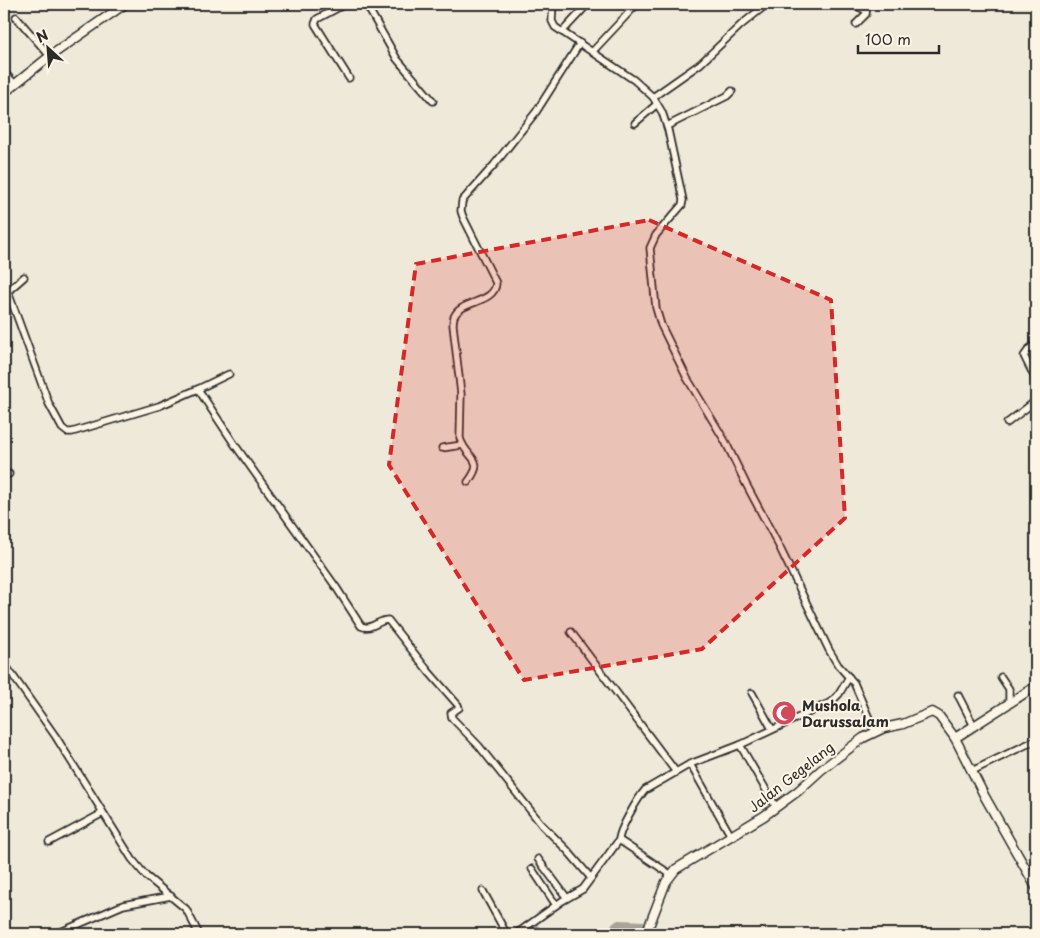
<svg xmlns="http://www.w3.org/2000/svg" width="1040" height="938" viewBox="0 0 1040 938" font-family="'Playpen Sans',sans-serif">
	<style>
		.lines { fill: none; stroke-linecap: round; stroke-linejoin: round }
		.river { stroke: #a6a399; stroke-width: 10 }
		.street-casing { stroke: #2b2b2b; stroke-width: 9 }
		.secondary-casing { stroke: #2b2b2b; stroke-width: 11 }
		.street { stroke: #fcf5e5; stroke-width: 5.5 }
		.secondary { stroke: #fcf5e5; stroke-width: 8 }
		.marked { fill: #d62828; fill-opacity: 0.2; stroke: #d62828; stroke-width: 4; stroke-dasharray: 10 6; stroke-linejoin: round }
		.labels { text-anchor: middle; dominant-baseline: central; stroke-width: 4; stroke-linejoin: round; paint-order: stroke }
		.poi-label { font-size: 14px; font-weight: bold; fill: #2b2b2b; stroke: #fcf5e5; text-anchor: start }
		.street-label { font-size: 14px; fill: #2b2b2b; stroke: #fcf5e5 }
	</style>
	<rect width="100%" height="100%" fill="#efe9da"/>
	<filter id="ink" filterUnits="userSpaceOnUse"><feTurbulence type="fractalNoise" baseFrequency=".02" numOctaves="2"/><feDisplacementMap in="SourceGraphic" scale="10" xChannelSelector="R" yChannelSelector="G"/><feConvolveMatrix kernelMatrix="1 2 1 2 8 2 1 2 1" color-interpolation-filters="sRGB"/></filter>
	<g filter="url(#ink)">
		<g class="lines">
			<g class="river">
				<path d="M521 934 533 928 540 934"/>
				<path d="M608 934 619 925 645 926"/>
			</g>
			<defs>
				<g id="street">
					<path d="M345 4 317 19 315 24 349 78"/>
					<path d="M366 4 397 59 433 101"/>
					<path d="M553 4 552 21 555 27 634 80 653 97 662 112 668 130 683 200 682 205 656 235 650 248 656 308 661 325 687 378 725 441 746 484 779 546 829 650 838 665 854 683 875 732"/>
					<path d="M852 4 865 10"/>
					<path d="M16 17 50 56"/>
					<path d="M856 24 866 14 867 4"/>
					<path d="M562 32 588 4"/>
					<path d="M593 51 637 4"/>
					<path d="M4 72 15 84"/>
					<path d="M653 97 700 64 741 25 767 4"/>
					<path d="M635 123 657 104"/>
					<path d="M667 126 727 96 732 91"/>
					<path d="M4 281 49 404 62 428 67 432H72L159 406 198 389 235 445 336 587 361 626C371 631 378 620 388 620L429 672 458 705 459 708 451 713 452 718 479 746 542 825 567 850 591 878"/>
					<path d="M8 291 24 277"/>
					<path d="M1036 344 1029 349 1024 356 1035 378 1036 386"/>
					<path d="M198 389 229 374"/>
					<path d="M1007 423 1033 403 1036 396"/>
					<path d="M442 448 462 445"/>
					<path d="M4 476 9 474"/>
					<path d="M468 482C487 457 466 460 460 438L461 394 453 325C453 323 453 320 454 317 460 300 495 304 496 283L463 217 461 211 462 201 494 165 536 112 580 43"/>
					<path d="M571 632 676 772"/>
					<path d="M4 663 56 737 132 859 146 876 186 909 199 934"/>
					<path d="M1001 677 1009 689V703"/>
					<path d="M752 693 772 729"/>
					<path d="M958 695 974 726"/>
					<path d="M740 745 776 807"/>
					<path d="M690 764 731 836"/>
					<path d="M972 771 1036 740"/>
					<path d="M619 840 670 874"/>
					<path d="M49 842 103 813"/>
					<path d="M538 859 567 898"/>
					<path d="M532 869 556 905"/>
					<path d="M483 891 506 933 509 934"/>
					<path d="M56 934 123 905 171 896"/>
					<path d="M516 934 562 901 583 889 619 840C619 830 638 798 645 790L690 764 740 745 831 702 839 694 849 677"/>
				</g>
				<g id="secondary">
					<path d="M4 93 50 56 125 4"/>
					<path d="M955 738 1036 686"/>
					<path d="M646 934 666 882 676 869 764 816 798 791 821 770 863 738 884 728 903 724 932 712 939 716 955 738 985 797 1036 887"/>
				</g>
			</defs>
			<use href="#street" class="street-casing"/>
			<use href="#secondary" class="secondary-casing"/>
			<use href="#street" class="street"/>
			<use href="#secondary" class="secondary"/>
		</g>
	</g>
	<path class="marked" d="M649 220 831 300 845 518 702 649 524 680 389 465 416 264Z"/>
	<defs>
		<symbol id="mosque-disc" viewBox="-11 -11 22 22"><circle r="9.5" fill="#d1495b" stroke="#fcf5e5"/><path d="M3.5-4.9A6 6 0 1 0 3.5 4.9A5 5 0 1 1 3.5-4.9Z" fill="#fff"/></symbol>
	</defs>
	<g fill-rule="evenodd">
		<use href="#mosque-disc" x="770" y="699" width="28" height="28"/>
	</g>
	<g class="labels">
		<g class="poi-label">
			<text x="802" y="705">Mushola<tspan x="802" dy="16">Darussalam</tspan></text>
		</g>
		<g class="street-label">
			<text transform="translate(791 777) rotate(-38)">Jalan Gegelang</text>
		</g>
	</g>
	<rect width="1040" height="938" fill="none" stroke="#fcf5e5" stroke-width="20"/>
	<rect x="10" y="10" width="1020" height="918" fill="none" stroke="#2b2b2b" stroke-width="2" filter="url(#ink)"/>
	<g transform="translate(48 48) rotate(334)" stroke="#fcf5e5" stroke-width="4" paint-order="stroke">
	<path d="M0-4L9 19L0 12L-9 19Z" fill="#2b2b2b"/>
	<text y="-8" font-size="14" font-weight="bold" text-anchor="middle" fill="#2b2b2b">N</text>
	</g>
	<path d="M858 45v8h81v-8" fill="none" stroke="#2b2b2b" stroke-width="2.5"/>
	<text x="865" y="45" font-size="15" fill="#2b2b2b" stroke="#fcf5e5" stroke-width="4" paint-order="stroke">100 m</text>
</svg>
